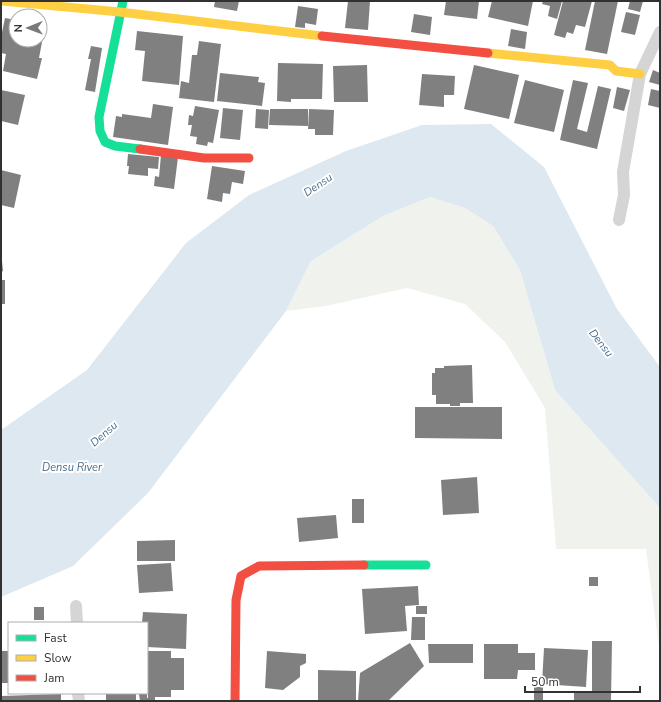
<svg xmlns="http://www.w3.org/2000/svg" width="661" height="702" viewBox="0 0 661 702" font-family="'Nunito Sans',sans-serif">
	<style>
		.green { fill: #f0f3ed }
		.water { fill: #dee8f0 }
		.building { fill: #808080 }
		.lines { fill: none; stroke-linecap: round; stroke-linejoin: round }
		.street { stroke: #d5d5d5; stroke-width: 12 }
		.fast { stroke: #16e098; stroke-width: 9 }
		.slow { stroke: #ffcf43; stroke-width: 9 }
		.jam { stroke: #f24e42; stroke-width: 9 }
		.labels { text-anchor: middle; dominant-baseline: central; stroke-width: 4; stroke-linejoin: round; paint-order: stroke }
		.water-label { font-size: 11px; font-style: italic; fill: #466b8d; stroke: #fff }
	</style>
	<rect width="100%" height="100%" fill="#fff"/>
	<path class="green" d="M430 197 465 208 493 226 520 270 555 390 660 508V655L646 549H556L545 408 505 342 465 304 407 288 326 306 286 311 311 261 383 216Z"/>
	<path class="water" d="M491 124 544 167 617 309 660 367V508L555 390 520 270 493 226 465 208 430 197 383 216 311 261 286 311 148 493 73 566 1 597V430L87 370 186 243 249 195 346 151 422 125Z"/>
	<g class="building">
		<path d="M215 1H239L237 11 214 7Z"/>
		<path d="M348 1H370L368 30 345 28Z"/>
		<path d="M446 1H479L477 19 444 15Z"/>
		<path d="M492 1H533L528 26 488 17Z"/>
		<path d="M543 1H562L557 19 548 16 550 6 542 4Z"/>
		<path d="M563 1H592L585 27 576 25 573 34 567 32 565 38 554 35Z"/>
		<path d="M595 1H618L607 54 585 50Z"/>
		<path d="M630 1H643L640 12 628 9Z"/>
		<path d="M298 6 318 9 316 25 305 23V28L295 27Z"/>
		<path d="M626 12 640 15 635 35 621 32Z"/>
		<path d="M414 14 432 17 430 35 411 32Z"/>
		<path d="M5 18 16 20V40H40V25L45 26 39 58H42L37 79 3 71 6 54 1 53V37Z"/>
		<path d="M511 29 527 32 525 49 508 46Z"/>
		<path d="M137 31 183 36 179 85 142 81 145 51 135 50Z"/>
		<path d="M199 41 221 44 214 102 179 98 181 81 189 83 192 55H197Z"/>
		<path d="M91 46 102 48 95 92 85 90 91 59H88Z"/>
		<path d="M278 63 323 64 322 99H291V102L277 101Z"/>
		<path d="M367 65 368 102H334L333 66Z"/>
		<path d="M474 65 519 75 509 119 464 109Z"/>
		<path d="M653 70 660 73V85L649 82Z"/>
		<path d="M220 73 259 77 258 82 265 83 262 106 217 101Z"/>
		<path d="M422 74 455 76 454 95H444V107L419 105Z"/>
		<path d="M525 80 564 90 554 132 514 123Z"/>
		<path d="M573 80 588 83 577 129 587 132 598 86 611 89 597 149 560 140Z"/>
		<path d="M617 87 630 90 624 111 613 108Z"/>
		<path d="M651 89 660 91V108L648 105Z"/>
		<path d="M1 90 25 95 18 125 1 121Z"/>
		<path d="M153 104 173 107 168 145 113 137 116 116 122 117V114L151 118Z"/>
		<path d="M195 106 219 110 213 143 208 142 207 146 196 144 197 137 190 136 192 125H188L189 115 193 116Z"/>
		<path d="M223 108 243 110 240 140 220 138Z"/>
		<path d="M256 109 269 110 268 129 255 128Z"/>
		<path d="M270 109H308V126L269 125Z"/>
		<path d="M309 109 334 110 333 135H315V129H308Z"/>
		<path d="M128 154 159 157 158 169 148 168V176L128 174 129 166H127Z"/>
		<path d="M161 155 178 157 174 189 154 186 155 176 159 177Z"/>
		<path d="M212 166 245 171 243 184 232 182 230 194 223 193 222 202 207 199Z"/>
		<path d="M1 170 21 175 14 208 1 205Z"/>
		<path d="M1 261H2L3 271 1 272Z"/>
		<rect x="1" y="280" width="4" height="24"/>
		<path d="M472 365 473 403H460V406H450V404H436V395H432V373H435V368H444V366Z"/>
		<path d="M415 407H502V439L415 438Z"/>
		<path d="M477 477 479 513 443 515 441 480Z"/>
		<rect x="352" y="499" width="12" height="24"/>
		<path d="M336 515 338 538 299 542 297 518Z"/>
		<path d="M175 540V561H137V541Z"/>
		<path d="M171 563 173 591 139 593 137 565Z"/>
		<rect x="589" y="577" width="9" height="9"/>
		<path d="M418 586 419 605 405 606 407 631 365 634 362 589Z"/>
		<rect x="416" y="606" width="11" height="8"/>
		<rect x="34" y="607" width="10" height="13"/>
		<path d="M143 612 187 614 186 649 147 647V623H142Z"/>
		<path d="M412 617H425V640H411Z"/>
		<path d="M592 641H612L611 701H574V692H592Z"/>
		<path d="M410 643 424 666 388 701H358L360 673Z"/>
		<path d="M428 644H473V663H429Z"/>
		<path d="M484 644H518V653H535V670H518L517 679H484Z"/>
		<path d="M544 648 588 650 586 687 542 684Z"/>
		<rect x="1" y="651" width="8" height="32"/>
		<path d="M147 651H171V658H184V690H171V697H155V701H140L139 694 147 693V698H148Z"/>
		<path d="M267 651 306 654V663L300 666V677L283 690 265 688Z"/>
		<path d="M318 670 356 671V701H318Z"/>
		<rect x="534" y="687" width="9" height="14"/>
		<rect x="106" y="693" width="30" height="8"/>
		<path d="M61 694V701H1V696Z"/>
	</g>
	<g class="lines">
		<g class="street">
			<path d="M619 220 624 195 623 172 640 74 660 32"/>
			<path d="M76 606 77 623"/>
			<path d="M78 693 79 701"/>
		</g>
		<g class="fast">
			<path d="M123 1 99 117 100 131 105 142 115 146 140 149"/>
			<path d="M364 565H426"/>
		</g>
		<g class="slow">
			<path d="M2 1 120 12 322 36"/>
			<path d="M488 53 610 65 616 71 640 74"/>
		</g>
		<g class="jam">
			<path d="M322 36 488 53"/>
			<path d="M140 149 204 158H249"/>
			<path d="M235 701 236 600 241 576 259 566 364 565"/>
		</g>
	</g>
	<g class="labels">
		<g class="water-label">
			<text transform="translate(318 185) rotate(-34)">Densu</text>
			<text transform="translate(601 343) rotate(52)">Densu</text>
			<text transform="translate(104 434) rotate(-41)">Densu</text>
			<text x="72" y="467">Densu River</text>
		</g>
	</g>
	<rect width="661" height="702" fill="none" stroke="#313131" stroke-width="4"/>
	<rect x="8" y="622" width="140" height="72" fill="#ffffff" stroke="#adadad"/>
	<rect x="16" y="635" width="20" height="6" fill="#16e098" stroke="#adadad"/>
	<text x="44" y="642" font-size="12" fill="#313131">Fast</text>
	<rect x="16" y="655" width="20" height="6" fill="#ffcf43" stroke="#adadad"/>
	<text x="44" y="662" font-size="12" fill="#313131">Slow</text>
	<rect x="16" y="675" width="20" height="6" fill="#f24e42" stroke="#adadad"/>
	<text x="44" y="682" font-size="12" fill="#313131">Jam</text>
	<g transform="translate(28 28) rotate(269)"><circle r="19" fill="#ffffff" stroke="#adadad"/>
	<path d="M0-3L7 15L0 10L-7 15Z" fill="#797979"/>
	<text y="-6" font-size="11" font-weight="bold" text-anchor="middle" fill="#313131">N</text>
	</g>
	<path d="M525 686v6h115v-6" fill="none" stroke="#313131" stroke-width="2"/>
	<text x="531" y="686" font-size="12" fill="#313131" stroke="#ffffff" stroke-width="3" paint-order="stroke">50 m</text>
</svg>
